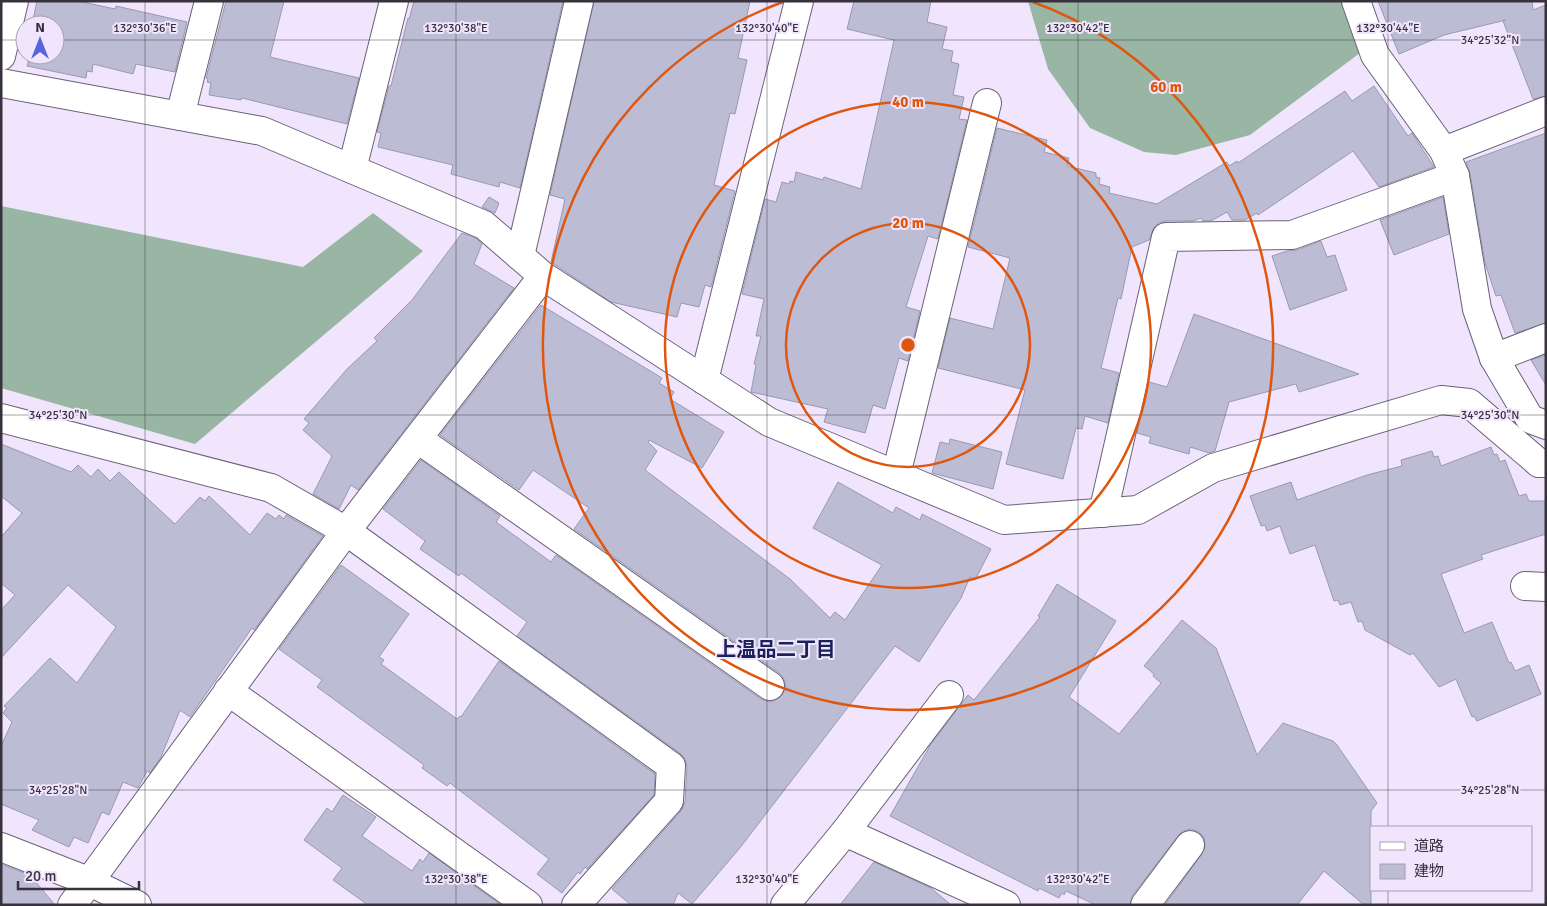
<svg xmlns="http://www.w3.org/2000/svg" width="1547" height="906" viewBox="0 0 1547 906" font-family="Signika,'Noto Sans JP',sans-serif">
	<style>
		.forest { fill: #98b6a3 }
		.building { fill: #bcbcd5; stroke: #9999b2 }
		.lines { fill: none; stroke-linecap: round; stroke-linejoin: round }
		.minor-casing { stroke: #6b6176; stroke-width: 30 }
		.minor { stroke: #fff; stroke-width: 28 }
		.ticks { fill: none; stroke: #37323c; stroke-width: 1; stroke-opacity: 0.45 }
		.ring { fill: none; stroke: #df570e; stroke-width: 2.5 }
		.labels { text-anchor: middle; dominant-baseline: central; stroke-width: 4; stroke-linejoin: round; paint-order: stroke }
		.neighbourhood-label { font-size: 20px; font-weight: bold; fill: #1b225a; stroke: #f1e5fd }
		.ticks-label { font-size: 12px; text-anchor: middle; fill: #37323c; stroke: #f1e5fd; stroke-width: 4; stroke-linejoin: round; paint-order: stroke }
		.centre { fill: #df570e; stroke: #f1e5fd; stroke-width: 2.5 }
		.ring-label { font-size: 15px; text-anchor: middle; font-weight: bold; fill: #df570e; stroke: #f1e5fd; stroke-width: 4; stroke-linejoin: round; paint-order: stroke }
	</style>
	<rect width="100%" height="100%" fill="#f1e5fd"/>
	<g class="forest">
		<path d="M1028 1H1348L1364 50 1250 135 1176 155 1144 152 1090 128 1048 69Z"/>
		<path d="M1 206 303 267 373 213 423 251 195 444 1 388Z"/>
	</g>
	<g class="building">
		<path d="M37 1H78L115 9 116 6 187 22 175 72 136 64 133 74 93 64 92 72 87 71 86 78 27 66 29 59 25 58V55H55V25H32Z"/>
		<path d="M226 1H284L270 57 359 78 347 124 242 98 241 100 209 95 211 83 207 82 208 79 206 78Z"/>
		<path d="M414 1H563L520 188 500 182 499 187 451 174 453 165 378 147 381 133 377 132 389 86H391L408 18 409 19Z"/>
		<path d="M594 1H750L738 58 747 60 735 114 730 113 714 185 735 191 711 287 705 285 699 307 681 303 677 317 611 302 551 262 565 199 550 195Z"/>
		<path d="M854 1H931L927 22 947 27 942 49 953 51 951 62 959 64 953 95 964 97 959 119 967 120 938 239 928 236 906 307 920 311 908 361 899 358 885 409 873 405 865 433 824 422 828 409 751 392 756 365 754 364 761 336H756L764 299 742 294 765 199 776 202 782 182 789 184 790 181 794 182 796 172 823 180 824 177 861 189 894 40 847 29Z"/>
		<path d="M1378 1H1532L1533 10 1546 5V96L1533 99 1503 21 1506 20 1444 35 1399 54Z"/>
		<path d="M1374 86 1408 136 1412 133 1434 167 1379 187 1353 151 1258 215 1257 213 1245 220H1232L1227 212 1211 221H1203L1201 218 1193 221H1166L1159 223 1154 228 1149 240 1132 247 1121 299 1118 298 1101 368 1119 373 1108 423 1085 416 1082 429 1076 428 1063 479 1006 464 1025 390 938 368 950 318 993 329 1010 258 968 247 997 128 1047 140 1044 152 1069 158 1067 166 1096 173V177L1100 178 1099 184 1110 187 1109 193 1157 204 1227 162 1229 166 1237 161 1238 163 1345 91 1352 101Z"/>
		<path d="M1546 133V323L1515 333 1501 295 1496 296 1485 263 1470 173 1466 162Z"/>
		<path d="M489 197 499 203 495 213 482 207Z"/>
		<path d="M1443 197 1449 234 1394 255 1380 220Z"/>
		<path d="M462 233 476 238 482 244 474 264 514 288 358 490 351 485 339 509 313 494 332 456 303 430 309 423 304 419 347 369 377 341 374 338 412 300Z"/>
		<path d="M1321 241 1327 257 1335 255 1347 290 1290 310 1272 256 1287 251 1297 250Z"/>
		<path d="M541 305 662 378 659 383 674 392 670 399 724 432 702 468 649 440 648 442 657 451 645 470 790 579 830 618 835 612 845 620 882 565 813 528 838 482 893 513 896 507 920 520 922 514 991 549 975 580 970 577 961 598 919 662 895 646 739 849 692 904 678 893 673 905H631L612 889 681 811 685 802 687 767 685 759 680 753 517 636 527 622 461 573 459 576 420 549 425 541 383 509 421 460 500 516 496 522 551 562 556 555 761 699 769 702 776 700 782 695 786 687 784 679 779 673 574 529 589 508 533 470 519 490 440 435Z"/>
		<path d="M1194 314 1283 346 1359 374 1299 392 1296 384 1229 402 1215 451 1209 453 1190 447 1189 454 1149 443 1151 437 1137 433 1149 382 1167 387Z"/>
		<path d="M1546 355V385L1531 360Z"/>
		<path d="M950 439 1002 452 993 489 932 473 940 442 949 444Z"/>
		<path d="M1 444 71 472 78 465 91 477 98 469 110 481 119 472 175 524 200 497 205 501 209 496 250 535 267 513 276 519 279 515 284 519 286 515 323 536 254 630 252 628 190 717 180 710 161 757 150 773 147 771 138 788 123 782 109 815 102 812 88 843 74 837 69 847 32 830 39 820 1 804V746L12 722 3 713 7 708 4 706 50 658 77 683 116 627 68 585 1 658V610L15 595 1 583V537L22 513 1 496Z"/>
		<path d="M1491 447 1494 455 1497 454 1500 462 1505 460 1519 496 1526 494 1529 501H1546V534L1481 555 1483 559 1441 574 1464 633 1492 622 1509 663 1511 662 1515 671 1529 665 1541 694 1477 721 1474 716 1472 717 1456 679 1439 687 1413 653 1410 655 1365 630 1362 621 1358 622 1351 602 1340 605 1338 600 1334 601 1315 545 1290 554 1280 526 1267 531 1265 525 1261 526 1250 496 1291 482 1297 500 1367 475 1402 466 1401 460 1432 451 1434 457 1438 456 1441 466Z"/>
		<path d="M341 565 409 614 379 657 384 660 381 664 457 719 460 716 461 717 499 661 655 774 654 795 587 869 585 867 580 874 578 872 562 893 537 874 549 859 450 783 447 786 422 768 424 765 317 687 322 680 279 649Z"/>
		<path d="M1057 584 1116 621 1069 697 1119 734 1161 683 1153 676 1154 674 1144 666 1182 620 1216 648 1257 755 1283 723 1333 741 1337 745 1377 803 1371 811V905H1364L1324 871 1297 905H1165L1202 854 1205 847 1204 838 1199 832 1191 829 1183 831 1178 836 1132 896 1130 905H1096L1066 891 1064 895 1062 893 1059 898 1039 888 1038 891 890 816 931 744 968 695 974 700 1040 617 1038 616Z"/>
		<path d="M343 795 376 817 362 836 412 871 420 859 423 862 429 853 501 905H368L333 880 342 868 304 840 327 808 332 812Z"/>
		<path d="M874 862 931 888 951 905H840Z"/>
		<path d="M1 864 30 875 55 905H1Z"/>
	</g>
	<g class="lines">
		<defs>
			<g id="minor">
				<path d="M1356 1 1375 55 1444 151 1455 176 1477 309 1494 358 1530 419 1546 425"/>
				<path d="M1 56 14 1"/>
				<path d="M1 83 262 131 484 225 543 276 769 422 1004 520 1138 510 1213 468 1441 400 1469 403 1539 463H1546"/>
				<path d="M180 116 209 1"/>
				<path d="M1444 151 1546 111"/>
				<path d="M352 169 394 1"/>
				<path d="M520 256 579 1"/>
				<path d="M1494 358 1546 338"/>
				<path d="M704 380 799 1"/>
				<path d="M1 418 271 488 346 531 671 766 669 801 576 905"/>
				<path d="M418 439 770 686"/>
				<path d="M896 475 987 103"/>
				<path d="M1103 513 1166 237 1292 235 1455 176"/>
				<path d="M1525 586 1546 587"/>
				<path d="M228 691 528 905"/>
				<path d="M845 832 1006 905"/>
				<path d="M1 847 88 881 137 905"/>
				<path d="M72 905 346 531 543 276"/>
				<path d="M785 905 845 832 949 695"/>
				<path d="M1145 905 1190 845"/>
			</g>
		</defs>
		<use href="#minor" class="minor-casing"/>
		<use href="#minor" class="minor"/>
	</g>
	<path class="ticks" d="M145 1V905M456 1V905M767 1V905M1078 1V905M1388 1V827M1 40H25M55 40H1546M1 415H1546M1 790H1546M1388 890V905"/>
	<g class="ring">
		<circle cx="908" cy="345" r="122"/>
		<circle cx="908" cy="345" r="243"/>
		<path d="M1033 2A365 365 0 1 1 783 2"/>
	</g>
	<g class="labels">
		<g class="neighbourhood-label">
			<text x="776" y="649">上温品二丁目</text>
		</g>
	</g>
	<g class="ticks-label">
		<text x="145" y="32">132°30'36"E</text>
		<text x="456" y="32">132°30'38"E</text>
		<text x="767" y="32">132°30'40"E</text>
		<text x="1078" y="32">132°30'42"E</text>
		<text x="1388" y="32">132°30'44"E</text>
		<text x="1490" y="44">34°25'32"N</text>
		<text x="58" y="419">34°25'30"N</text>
		<text x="1490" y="419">34°25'30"N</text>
		<text x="58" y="794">34°25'28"N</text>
		<text x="1490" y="794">34°25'28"N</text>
		<text x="456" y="883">132°30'38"E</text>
		<text x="767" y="883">132°30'40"E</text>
		<text x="1078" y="883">132°30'42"E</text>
	</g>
	<circle cx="908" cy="345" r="8" class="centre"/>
	<g class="ring-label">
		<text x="1166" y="92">60 m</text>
		<text x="908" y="107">40 m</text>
		<text x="908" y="228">20 m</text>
	</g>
	<rect width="1547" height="906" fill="none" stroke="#37323c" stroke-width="5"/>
	<rect x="1370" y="826" width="162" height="65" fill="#f1e5fd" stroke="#a79db0"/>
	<rect x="1380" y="842" width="25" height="8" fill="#ffffff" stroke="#a79db0"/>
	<text x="1414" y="851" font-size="15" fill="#37323c">道路</text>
	<rect x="1380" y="864" width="25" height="15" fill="#bcbcd5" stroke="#a79db0"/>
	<text x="1414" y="876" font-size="15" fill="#37323c">建物</text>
	<g transform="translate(40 40)"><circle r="24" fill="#f1e5fd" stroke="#a79db0"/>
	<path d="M0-4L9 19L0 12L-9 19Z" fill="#5667dd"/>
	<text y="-8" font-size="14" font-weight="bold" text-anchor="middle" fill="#37323c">N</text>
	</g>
	<path d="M18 881v8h121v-8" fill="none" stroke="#37323c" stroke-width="2.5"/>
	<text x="25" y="881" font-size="15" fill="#37323c" stroke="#f1e5fd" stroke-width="4" paint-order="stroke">20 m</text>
</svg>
